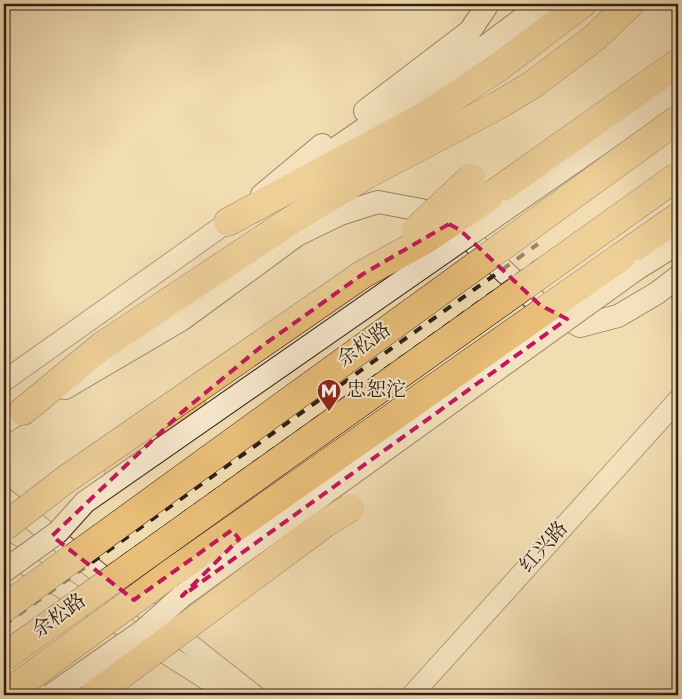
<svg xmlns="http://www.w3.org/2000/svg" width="682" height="699" viewBox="0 0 682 699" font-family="'Sorts Mill Goudy','Noto Serif SC',serif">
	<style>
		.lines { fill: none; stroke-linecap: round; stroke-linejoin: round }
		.tertiary-casing { stroke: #604e3c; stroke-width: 22 }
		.secondary-casing { stroke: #2f1f14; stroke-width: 24 }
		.trunk-casing { stroke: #2f1f14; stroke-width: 29 }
		.tertiary { stroke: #f7e8cd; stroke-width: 20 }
		.secondary { stroke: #f7e8cd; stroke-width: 22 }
		.trunk { stroke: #e9be79; stroke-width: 28 }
		.rail { stroke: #2f1f14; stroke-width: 4; stroke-dasharray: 9 9; stroke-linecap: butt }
		.secondary-bridge-casing { stroke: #2f1f14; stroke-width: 24; stroke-linecap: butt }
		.trunk-bridge-casing { stroke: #2f1f14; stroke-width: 29; stroke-linecap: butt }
		.secondary-bridge { stroke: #f7e8cd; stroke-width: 22 }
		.trunk-bridge { stroke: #e9be79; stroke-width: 28 }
		.marked { fill: none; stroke: #c2185b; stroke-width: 4; stroke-dasharray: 10 6; stroke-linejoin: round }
		.labels { text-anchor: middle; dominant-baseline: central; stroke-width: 4; stroke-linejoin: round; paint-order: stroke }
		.street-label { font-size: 20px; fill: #2f1f14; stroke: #f7e8cd }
		.poi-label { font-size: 20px; fill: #2f1f14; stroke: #f7e8cd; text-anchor: start }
	</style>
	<rect width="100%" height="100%" fill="#f2dcb2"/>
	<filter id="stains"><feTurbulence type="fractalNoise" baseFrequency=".004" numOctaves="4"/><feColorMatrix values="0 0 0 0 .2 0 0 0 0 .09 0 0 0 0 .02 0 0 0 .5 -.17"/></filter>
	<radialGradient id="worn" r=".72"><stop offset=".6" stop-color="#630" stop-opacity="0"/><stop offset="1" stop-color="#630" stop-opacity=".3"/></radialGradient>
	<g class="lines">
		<defs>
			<g id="tertiary">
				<path d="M4 381 228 222"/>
				<path d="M4 424 23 411"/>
				<path d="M4 498 254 695"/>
				<path d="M4 551 231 695"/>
				<path d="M412 695 678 400"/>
			</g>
			<g id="secondary">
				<path d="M365 111 470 31 486 7V4"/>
				<path d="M313 164 487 45 542 4"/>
				<path d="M262 195 322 145"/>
				<path d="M503 211 678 90"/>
				<path d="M635 270 678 243"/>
				<path d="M65 388 181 320 297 235 340 214 378 202 421 210 460 230 540 305 580 326 618 316 657 293 678 277"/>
			</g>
			<g id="trunk">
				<path d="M489 197 678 63"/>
				<path d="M228 222 428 114 498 68 582 4"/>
				<path d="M622 256 678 217"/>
				<path d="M23 411 102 346 287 223 366 175 497 106 532 85 593 39 630 4"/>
				<path d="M119 472 191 404"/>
			</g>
		</defs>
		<use href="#tertiary" class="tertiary-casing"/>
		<use href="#secondary" class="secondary-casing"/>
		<use href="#trunk" class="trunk-casing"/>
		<use href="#tertiary" class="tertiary"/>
		<use href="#secondary" class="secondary"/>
		<use href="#trunk" class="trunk"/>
		<g class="rail">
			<path d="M4 625 538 244"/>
			<path d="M4 642 545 255"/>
		</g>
		<defs>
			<g id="secondary-bridge">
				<path d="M4 571 58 532 85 502 503 211"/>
				<path d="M51 695 144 630 182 596 635 270"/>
			</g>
			<g id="trunk-bridge">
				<path d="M416 230 471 178"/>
				<path d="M4 527 65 480 363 274 425 240 489 197"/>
				<path d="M4 608 678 119"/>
				<path d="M4 657 678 176"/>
				<path d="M5 695 171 573 622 256"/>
				<path d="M94 695 324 524 350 508"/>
			</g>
		</defs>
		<use href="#secondary-bridge" class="secondary-bridge-casing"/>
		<use href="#trunk-bridge" class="trunk-bridge-casing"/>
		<use href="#secondary-bridge" class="secondary-bridge"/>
		<use href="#trunk-bridge" class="trunk-bridge"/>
	</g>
	<path d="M0 0H682V699H0ZM449 224 460 230 540 305 567 319 182 596 239 539 232 530 134 600 52 536 181 413 262 346 363 274Z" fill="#f2dcb2" fill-opacity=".55" fill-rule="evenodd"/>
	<path class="marked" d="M449 224 460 230 540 305 567 319 182 596 239 539 232 530 134 600 52 536 181 413 262 346 363 274Z"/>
	<defs>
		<symbol id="metro-pin" viewBox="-11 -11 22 30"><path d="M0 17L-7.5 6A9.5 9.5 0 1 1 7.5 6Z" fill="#8f2418" stroke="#f7e8cd"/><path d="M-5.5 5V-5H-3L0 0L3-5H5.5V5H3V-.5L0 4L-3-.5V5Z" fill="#fff"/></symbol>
	</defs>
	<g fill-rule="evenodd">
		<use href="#metro-pin" x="315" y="377" width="28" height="38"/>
	</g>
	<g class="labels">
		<g class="street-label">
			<text transform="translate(365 346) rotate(-36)">余松路</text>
			<text transform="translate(545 548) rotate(-48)">红兴路</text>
			<text transform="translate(60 617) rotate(-36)">余松路</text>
		</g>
		<g class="poi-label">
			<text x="346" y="391">忠恕沱</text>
		</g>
	</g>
	<rect width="682" height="699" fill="none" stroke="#f2dcb2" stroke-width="20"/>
	<rect x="5" y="5" width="672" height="689" fill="none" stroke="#2f1f14" stroke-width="2.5"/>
	<rect x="10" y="10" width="662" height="679" fill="none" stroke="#2f1f14"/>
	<rect width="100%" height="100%" filter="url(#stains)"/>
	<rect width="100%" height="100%" fill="url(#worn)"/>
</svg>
